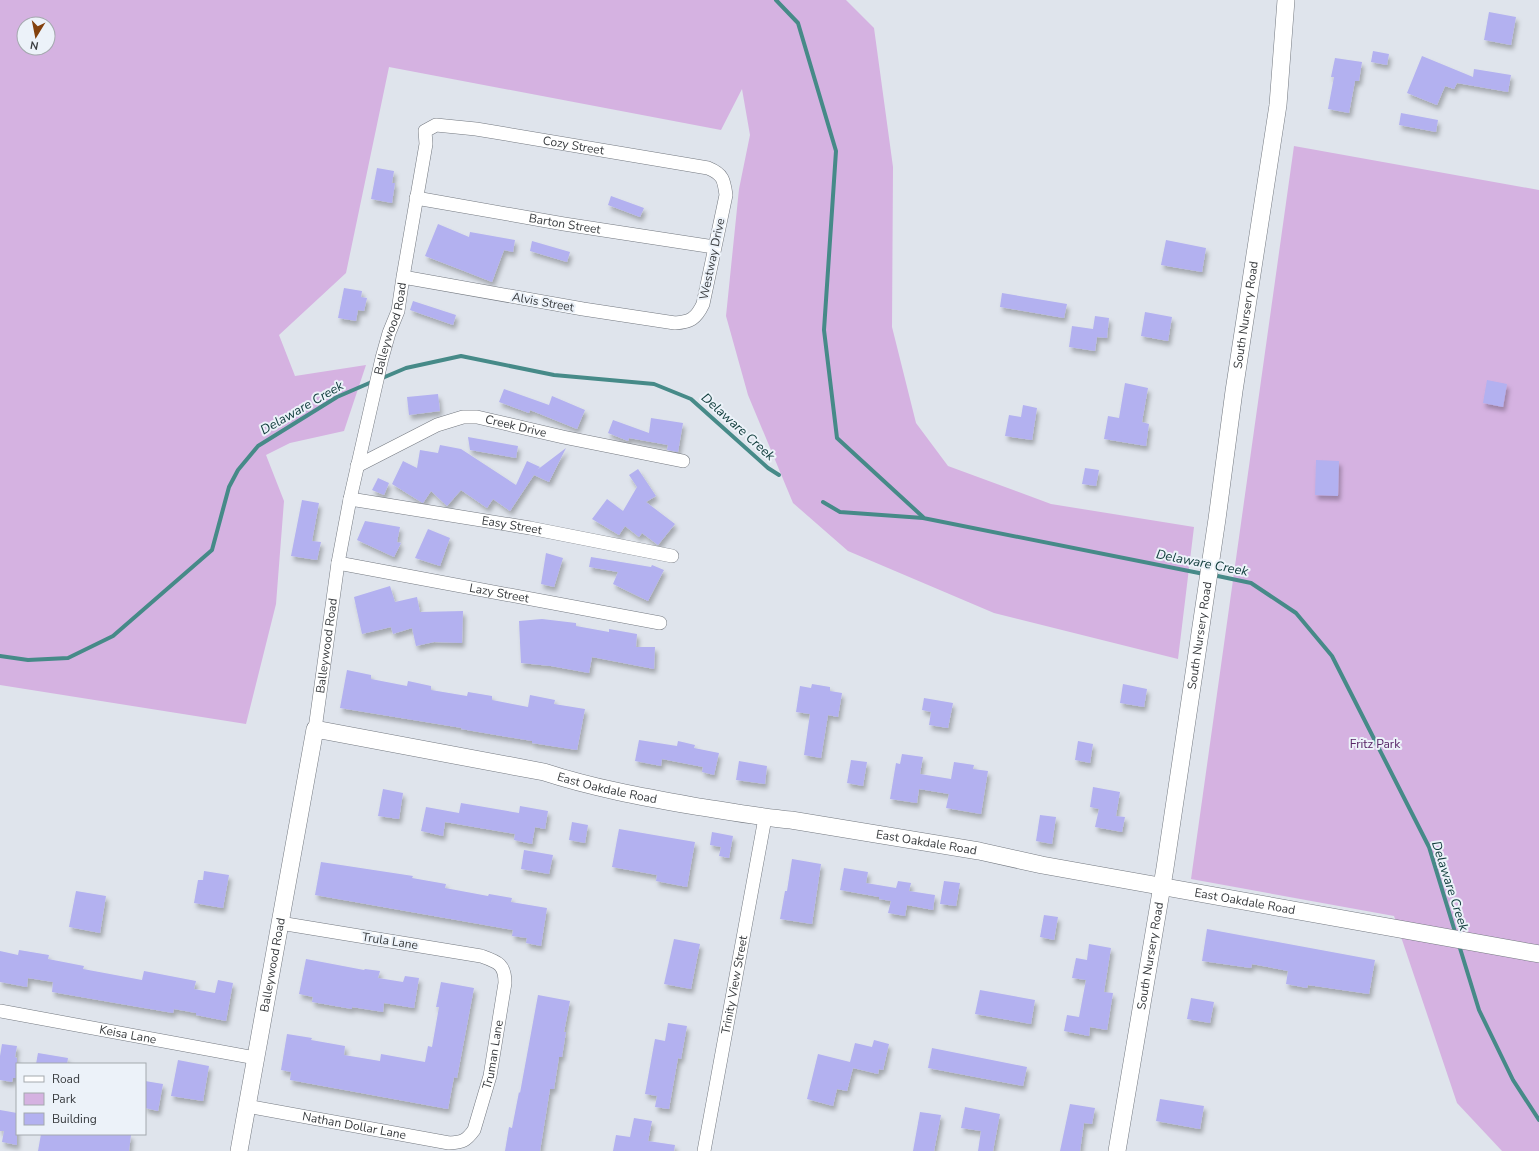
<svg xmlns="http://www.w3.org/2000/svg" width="1539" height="1151" viewBox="0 0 1539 1151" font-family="'Nunito Sans',sans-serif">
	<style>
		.green { fill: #d5b2e1; fill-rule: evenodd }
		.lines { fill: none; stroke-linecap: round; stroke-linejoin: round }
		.stream { stroke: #468a88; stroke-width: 4 }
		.building { fill: #b3b1f0; filter: url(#shadow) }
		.minor-casing { stroke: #747980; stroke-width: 14 }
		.tertiary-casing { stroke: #747980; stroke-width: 18 }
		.minor { stroke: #fff; stroke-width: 13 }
		.tertiary { stroke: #fff; stroke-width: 17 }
		.labels { text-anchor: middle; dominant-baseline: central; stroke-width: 4; stroke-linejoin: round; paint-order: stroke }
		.street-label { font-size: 12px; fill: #383b3e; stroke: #ecf2f9 }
		.park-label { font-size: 12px; fill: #572466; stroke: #ecf2f9 }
		.water-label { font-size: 13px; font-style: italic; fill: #0e3b3a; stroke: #ecf2f9 }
	</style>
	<defs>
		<filter id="shadow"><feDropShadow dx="2.5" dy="4.5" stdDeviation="2" flood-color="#0004"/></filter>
	</defs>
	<rect width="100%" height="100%" fill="#dfe4ec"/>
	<g class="green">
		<path d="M0 0H846L874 28 893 167 892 327 916 423 948 466 1051 504 1194 527 1178 659 994 613 848 551 793 503 748 395 726 316 739 189 750 135 742 89 721 130 389 67 346 273 279 335 295 376 366 365 344 431 290 443 266 455 284 501 276 604 246 724 0 685ZM24 24H48V48H24Z"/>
		<path d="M1294 146 1539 190V1151H1502L1457 1103 1394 916 1191 879Z"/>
	</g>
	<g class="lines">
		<g class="stream">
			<path d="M776 0 798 23 836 151 824 330 837 438 923 517"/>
			<path d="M380 379 406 368 461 356 554 375 654 384 691 399 768 468 779 475"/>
			<path d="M823 502 840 512 923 518 1204 574"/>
			<path d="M1213 575 1251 583 1296 613 1332 656 1429 847 1456 935"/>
			<path d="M0 656 28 660 68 658 113 636 212 550 229 487 238 470 258 446 337 397 374 381"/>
			<path d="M1459 945 1479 1010 1513 1080 1539 1120"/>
		</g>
	</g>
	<g class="building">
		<path d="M1489 12 1516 17 1511 45 1484 40Z"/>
		<path d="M1373 51 1389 54 1387 65 1371 62Z"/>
		<path d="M1422 56 1473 77 1474 69 1511 75 1508 92 1457 83 1454 89 1445 86 1437 105 1407 93Z"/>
		<path d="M1335 58 1362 62 1359 81H1355L1349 113 1328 109 1334 77H1331Z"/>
		<path d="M1401 113 1438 120 1436 132 1399 125Z"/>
		<path d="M377 168 394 171 392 183H395L392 203 371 199Z"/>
		<path d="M611 196 644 208 640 217 608 205Z"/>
		<path d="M438 224 469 237 470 232 515 240 513 252 504 250 492 282 464 271 425 256Z"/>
		<path d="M1166 240 1206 248 1202 272 1161 265Z"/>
		<path d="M532 241 570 252 567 262 530 251Z"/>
		<path d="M344 288 362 291 361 297 367 298 364 311 358 310 356 321 338 318Z"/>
		<path d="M1002 293 1067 304 1064 318 1000 307Z"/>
		<path d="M413 301 456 315 453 325 410 310Z"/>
		<path d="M1145 312 1172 317 1168 341 1141 336Z"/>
		<path d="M1095 316 1109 318 1107 338 1097 337 1095 351 1069 347 1072 326 1093 329Z"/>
		<path d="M1487 380 1507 384 1503 407 1483 403Z"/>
		<path d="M1125 383 1148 388 1142 422 1149 424 1146 446 1104 439 1108 416 1119 418Z"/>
		<path d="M504 389 549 405 552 396 585 410 577 429 530 410 529 413 499 402Z"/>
		<path d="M438 394 440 411 409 415 407 397Z"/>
		<path d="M1023 405 1037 408 1032 440 1005 436 1009 415 1021 417Z"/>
		<path d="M651 418 683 423 678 452 667 450 668 445 629 438 628 441 608 433 613 420 649 433Z"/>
		<path d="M468 437 518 446 516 458 470 450Z"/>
		<path d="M440 445 461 449 516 485 527 461 540 467 537 470 566 448 549 482 534 475 510 511 493 499 487 508 461 490 447 506 431 491 423 503 421 502 392 484 403 461 417 468 420 450 438 453Z"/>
		<path d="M1316 460 1339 461 1338 496 1315 495Z"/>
		<path d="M1085 468 1099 470 1096 486 1082 484Z"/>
		<path d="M638 469 656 496 646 502 675 524 658 545 642 533 639 537 625 526 619 535 592 519 607 499 623 511 637 487 629 475Z"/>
		<path d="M378 478 389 483 384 495 372 490Z"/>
		<path d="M302 500 319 503 312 541 321 542 317 560 291 556Z"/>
		<path d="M365 521 400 527 397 542 401 543 394 557 357 540Z"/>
		<path d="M428 529 450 538 440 566 415 558Z"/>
		<path d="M546 553 563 558 554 587 541 584Z"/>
		<path d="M591 557 651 567 652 565 664 570 648 601 613 584 618 572 589 567Z"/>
		<path d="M390 586 395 602 417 597 420 612 463 611 462 643 434 642 416 646 412 628 393 634 391 627 362 634 354 597Z"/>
		<path d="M542 619 576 623V626L609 632V629L637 634 636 647H655L654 669 592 657 589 673 551 666 521 663 519 621Z"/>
		<path d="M347 670 371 675V679L407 686 408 681 431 686V690L467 696 468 692 492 696V700L528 707 530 695 555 700 554 704 585 709 577 750 532 743V741L461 729 462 728 340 708Z"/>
		<path d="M812 684 830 687V691L842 693 838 717 828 715 821 758 804 755 810 714 796 712 800 686 811 688Z"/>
		<path d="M1123 684 1147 689 1144 707 1120 703Z"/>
		<path d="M924 698 953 703 948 728 929 725 931 712 922 710Z"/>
		<path d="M639 740 677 746 678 741 695 745 694 748 719 753 714 775 702 772 703 767 662 759 661 766 635 761Z"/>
		<path d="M1078 741 1093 744 1090 763 1075 760Z"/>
		<path d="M902 754 923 757 920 774 951 779 954 762 974 765 973 769 988 771 981 814 946 808 949 794 919 789 917 803 890 799 896 763 900 764Z"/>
		<path d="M851 760 867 762 863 786 847 783Z"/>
		<path d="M739 761 767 766 765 784 736 780Z"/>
		<path d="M1093 787 1120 792 1116 816 1125 817 1122 832 1095 827 1099 809 1090 807Z"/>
		<path d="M383 789 403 793 399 819 378 816Z"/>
		<path d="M461 803 519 813 520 806 548 811 545 829 535 827 532 844 514 840 515 834 445 822 443 836 421 831 426 807 459 813Z"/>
		<path d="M1040 815 1056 817 1052 844 1036 841Z"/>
		<path d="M572 822 588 825 585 843 569 840Z"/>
		<path d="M619 829 695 842 687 887 656 881 657 875 612 867Z"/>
		<path d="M712 832 733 836 729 858 719 856 721 847 710 845Z"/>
		<path d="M524 850 553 855 549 874 521 869Z"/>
		<path d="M792 859 821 864 812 924 780 919 785 891H787Z"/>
		<path d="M321 862 413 876 412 878 446 884 445 888 488 896 489 894 512 898 511 902 547 908 541 946 526 943 527 938 512 936 513 930 315 895Z"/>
		<path d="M844 868 868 872 866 883 896 888 898 881 911 883 909 891 935 895 933 910 907 905 905 916 888 913 891 901 879 899V897L840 890Z"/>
		<path d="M204 871 229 875 223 908 194 903 198 880H203Z"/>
		<path d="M944 881 960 883 956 906 940 904Z"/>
		<path d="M76 891 106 896 100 933 69 927Z"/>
		<path d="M1044 915 1058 917 1054 940 1040 937Z"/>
		<path d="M1207 929 1375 960 1369 994 1308 985 1307 988 1286 984 1288 971 1252 964 1251 968 1202 961Z"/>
		<path d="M674 939 700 944 691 989 664 984Z"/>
		<path d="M1089 944 1111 948 1104 992 1113 993 1107 1030 1090 1027 1089 1036 1064 1031 1067 1015 1079 1017 1086 980 1072 978 1076 958 1087 960Z"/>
		<path d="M19 950 49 955 48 959 84 966 83 969 142 980 144 971 196 981 194 989 215 993 218 980 233 983 226 1021 196 1015V1013L174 1009 173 1013 52 992 53 982 28 978 27 987 0 982V951L18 955Z"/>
		<path d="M306 959 364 970 365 969 380 971 378 978 403 982 405 976 419 978 414 1008 384 1003 383 1012 352 1007V1009L312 1002 313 997 299 994Z"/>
		<path d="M441 982 474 988 457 1078 454 1077 448 1109 290 1080 291 1072 281 1070 287 1034 312 1038 311 1040 345 1046 344 1055 380 1061 381 1054 425 1062 428 1046 432 1047 439 1007H436Z"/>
		<path d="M980 990 1035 1000 1031 1024 975 1014Z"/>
		<path d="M538 995 570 1001 564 1032H566L562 1057H559L554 1089H550L540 1151H505L509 1127 512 1128 519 1092 520 1093Z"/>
		<path d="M1191 998 1214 1002 1210 1023 1187 1019Z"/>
		<path d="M668 1023 687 1026 681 1059 678 1058 669 1109 655 1107 657 1096 645 1094 655 1039 665 1041Z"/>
		<path d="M874 1040 889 1044 883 1070 879 1069 878 1074 853 1068 847 1091 837 1089 833 1106 807 1099 818 1054 850 1062 855 1043 872 1047Z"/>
		<path d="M2 1044 17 1046 15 1057 17 1058V1078H13L12 1082 0 1080V1056Z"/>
		<path d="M932 1048 1027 1067 1023 1086 928 1068Z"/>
		<path d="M38 1053 68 1058 67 1064H36Z"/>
		<path d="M178 1060 209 1066 203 1101 171 1096Z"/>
		<path d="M145 1081 163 1084 158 1111 145 1108Z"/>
		<path d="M1160 1099 1204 1106 1200 1129 1156 1121Z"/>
		<path d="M1070 1104 1095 1108 1092 1124 1084 1123 1080 1151H1060Z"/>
		<path d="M965 1107 1000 1114 993 1151H978L981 1131 961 1128Z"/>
		<path d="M0 1110 17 1113V1145L2 1142 4 1131H0Z"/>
		<path d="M920 1112 941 1115 934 1151H913Z"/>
		<path d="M634 1118 652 1121 648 1141 675 1145 674 1151H613L616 1135 630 1137Z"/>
		<path d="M41 1134H124L131 1135 129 1151H38Z"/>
	</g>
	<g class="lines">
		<defs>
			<g id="minor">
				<path id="s1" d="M416 198 564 224 714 247"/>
				<path id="s2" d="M357 466 437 425 463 417H477L563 437 683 461"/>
				<path id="s3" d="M350 499 530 528 672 556"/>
				<path id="s4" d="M338 563 660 623"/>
				<path id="s5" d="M315 729 338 563 350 499 382 358 389 333 398 311 403 277 426 144 425 131 436 125 476 129 708 168C723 174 724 180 726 195L703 304C696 319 690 322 675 323L583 309 403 277"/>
				<path id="s6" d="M0 1011 256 1058"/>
				<path id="s7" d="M247 1106 449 1143C463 1142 466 1141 474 1130L490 1076 505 983C505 964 498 962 481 956L280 923"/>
				<path id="s8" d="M704 1151 765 818"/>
			</g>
			<g id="tertiary">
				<path id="s9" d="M239 1151 315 729 544 772C593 788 643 797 694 806 726 811 758 817 791 820L979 851 1042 865 1539 954"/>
				<path id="s10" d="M1117 1151 1165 868 1217 519 1234 391 1278 105 1286 0"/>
			</g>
		</defs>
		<use href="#minor" class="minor-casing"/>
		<use href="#tertiary" class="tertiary-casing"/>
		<use href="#minor" class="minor"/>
		<use href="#tertiary" class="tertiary"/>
	</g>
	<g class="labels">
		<g class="street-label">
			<text stroke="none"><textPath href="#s5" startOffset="761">Cozy Street</textPath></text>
			<text stroke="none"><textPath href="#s1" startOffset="151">Barton Street</textPath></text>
			<text transform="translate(712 259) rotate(-78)">Westway Drive</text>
			<text transform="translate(543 302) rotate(10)">Alvis Street</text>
			<text stroke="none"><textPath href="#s10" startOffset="846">South Nursery Road</textPath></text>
			<text stroke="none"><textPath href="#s5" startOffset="408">Balleywood Road</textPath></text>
			<text stroke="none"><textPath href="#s2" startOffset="171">Creek Drive</textPath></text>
			<text stroke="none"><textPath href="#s3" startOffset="164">Easy Street</textPath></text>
			<text stroke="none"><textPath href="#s4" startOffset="164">Lazy Street</textPath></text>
			<text stroke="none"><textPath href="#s10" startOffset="522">South Nursery Road</textPath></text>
			<text stroke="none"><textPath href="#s5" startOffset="84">Balleywood Road</textPath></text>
			<text stroke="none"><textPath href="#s9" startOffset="727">East Oakdale Road</textPath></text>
			<text stroke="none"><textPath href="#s9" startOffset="1051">East Oakdale Road</textPath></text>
			<text stroke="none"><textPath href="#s9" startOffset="1375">East Oakdale Road</textPath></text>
			<text transform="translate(390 941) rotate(9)">Trula Lane</text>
			<text stroke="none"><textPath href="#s10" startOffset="198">South Nursery Road</textPath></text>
			<text stroke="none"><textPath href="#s9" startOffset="189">Balleywood Road</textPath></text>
			<text stroke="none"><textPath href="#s8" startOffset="169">Trinity View Street</textPath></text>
			<text stroke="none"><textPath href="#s6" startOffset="130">Keisa Lane</textPath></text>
			<text stroke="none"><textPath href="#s7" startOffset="313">Truman Lane</textPath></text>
			<text stroke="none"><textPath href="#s7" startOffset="109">Nathan Dollar Lane</textPath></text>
		</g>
		<g class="park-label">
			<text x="1375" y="744">Fritz Park</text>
		</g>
		<g class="water-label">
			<text transform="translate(302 408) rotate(-30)">Delaware Creek</text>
			<text transform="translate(738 427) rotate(42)">Delaware Creek</text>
			<text transform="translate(1202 563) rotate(11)">Delaware Creek</text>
			<text transform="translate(1450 886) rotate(72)">Delaware Creek</text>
		</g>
	</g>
	<rect x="16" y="1063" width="130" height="72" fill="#ecf2f9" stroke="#a4a9ae"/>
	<rect x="24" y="1076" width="20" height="6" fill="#ffffff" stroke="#a4a9ae"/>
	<text x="52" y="1083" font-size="12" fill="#383b3e">Road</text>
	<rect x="24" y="1093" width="20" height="12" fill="#d5b2e1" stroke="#a4a9ae"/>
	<text x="52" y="1103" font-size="12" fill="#383b3e">Park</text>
	<rect x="24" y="1113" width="20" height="12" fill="#b3b1f0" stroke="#a4a9ae"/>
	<text x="52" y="1123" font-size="12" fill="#383b3e">Building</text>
	<g transform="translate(36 36) rotate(190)"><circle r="19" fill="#ecf2f9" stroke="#a4a9ae"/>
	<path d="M0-3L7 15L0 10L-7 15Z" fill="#83410d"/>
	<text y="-6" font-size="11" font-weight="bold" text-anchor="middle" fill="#383b3e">N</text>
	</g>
</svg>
